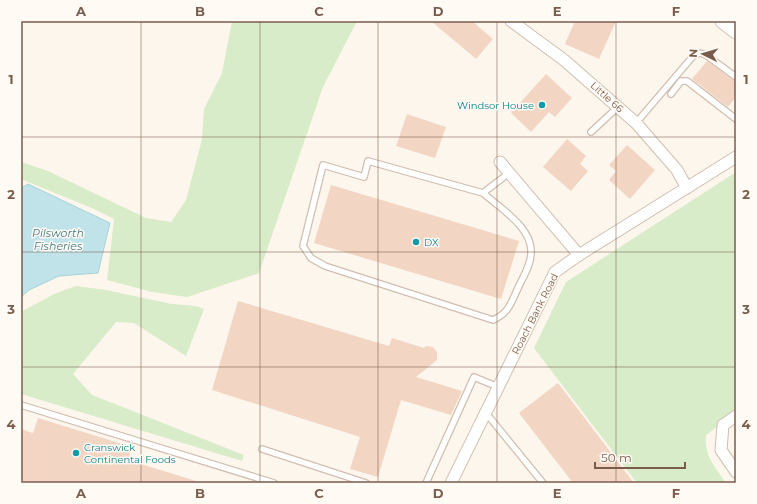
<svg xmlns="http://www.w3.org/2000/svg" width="757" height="504" viewBox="0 0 757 504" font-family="Montserrat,sans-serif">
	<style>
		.green { fill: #d8ecc9 }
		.water { fill: #bfe3e8; stroke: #a5d3da }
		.building { fill: #f3d5c3 }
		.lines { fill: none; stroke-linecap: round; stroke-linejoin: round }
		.lane-casing { stroke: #d1beb0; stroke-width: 8 }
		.street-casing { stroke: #d1beb0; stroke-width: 13 }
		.secondary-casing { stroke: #d6c0b0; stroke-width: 17 }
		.lane { stroke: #fff; stroke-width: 5.5 }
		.street { stroke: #fff; stroke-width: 11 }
		.secondary { stroke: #fff; stroke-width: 15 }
		.grid { fill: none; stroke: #7a5c4d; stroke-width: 1; stroke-opacity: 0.55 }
		.culture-dot { fill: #0f9aa8; stroke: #fffaf3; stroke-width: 1.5 }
		.labels { text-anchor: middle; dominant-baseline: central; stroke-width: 3; stroke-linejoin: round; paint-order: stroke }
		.street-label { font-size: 10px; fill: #7a5c4d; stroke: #fffaf3 }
		.culture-label { font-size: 10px; fill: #0d838f; stroke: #fffaf3; text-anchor: start }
		.water-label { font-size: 11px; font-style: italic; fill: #437c86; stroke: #fffaf3 }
		.neatline { fill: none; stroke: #7a5c4d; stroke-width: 1.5 }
		.grid-label { font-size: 13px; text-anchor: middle; font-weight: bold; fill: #7a5c4d }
	</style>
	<rect width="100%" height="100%" fill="#fdf6ec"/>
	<g class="green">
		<path d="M232 21H357L323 87 259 273 187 297 152 292 107 280 114 219 92 208 23 180 21 181V162L48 171 146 218 171 222 186 200 202 139 204 109 222 73Z"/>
		<path d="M736 172V412L706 435C704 456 715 467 726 483H637L534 348 566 282Z"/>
		<path d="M76 286 106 290 172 304 196 306 204 309 186 356 134 323 116 322 73 374 92 395 244 455 242 461 21 394V312L54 294Z"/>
	</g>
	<path class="water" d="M28 184 110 223 98 273 59 276 29 290 21 297V188Z"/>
	<g class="building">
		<path d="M431 21H472L493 39 476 59Z"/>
		<path d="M575 21H616L599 59 565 44Z"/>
		<path d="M707 61 736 82V97L728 107 692 79Z"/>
		<path d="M546 74 572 98 555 117 549 112 531 132 511 113Z"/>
		<path d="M407 114 446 127 435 158 396 146Z"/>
		<path d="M567 139 586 156 580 164 588 171 571 191 543 167Z"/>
		<path d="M627 145 655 170 630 199 609 180 616 171 609 165Z"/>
		<path d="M331 185 519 241 501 299 314 243Z"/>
		<path d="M238 301 389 346 392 338 424 348 426 346 433 347 437 352V360L416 377 462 391 451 415 401 400 378 477 350 469 360 437 212 390Z"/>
		<path d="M558 383 634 483H573L519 413Z"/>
		<path d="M38 418 132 447 128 460 196 481V483H21V429L33 433Z"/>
	</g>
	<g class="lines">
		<defs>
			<g id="lane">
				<path d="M671 94 681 81H687L736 119"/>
				<path d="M636 123 694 55 700 53 706 55 736 77"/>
				<path d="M591 132 618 107"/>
				<path d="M483 193C500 208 533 228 531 253 531 265 523 277 518 288 511 303 509 313 493 320L325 266 311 258 303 246 323 165 364 177 368 161 483 193 509 173"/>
				<path d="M21 405 274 483"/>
				<path d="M486 413 543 483"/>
				<path d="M262 449 366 483"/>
				<path d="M426 483 474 377 498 387"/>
			</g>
			<g id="street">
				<path d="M511 21 564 60 636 123 677 170 687 188"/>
				<path d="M500 162 579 255"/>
				<path d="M736 416 723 425 721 450 736 472"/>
				<path d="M451 483 555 272 579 255 736 157"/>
			</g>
			<path id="secondary" d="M723 21 736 31"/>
		</defs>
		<use href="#lane" class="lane-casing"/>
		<use href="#street" class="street-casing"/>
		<use href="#secondary" class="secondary-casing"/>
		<use href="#lane" class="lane"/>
		<use href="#street" class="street"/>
		<use href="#secondary" class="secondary"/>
	</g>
	<path class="grid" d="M141 21V483M260 21V483M378 21V483M497 21V483M616 21V483M21 137H736M21 252H736M21 367H736"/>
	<g class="culture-dot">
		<circle cx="542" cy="105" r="4"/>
		<circle cx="416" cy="242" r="4"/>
		<circle cx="76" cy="453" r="4"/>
	</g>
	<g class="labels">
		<g class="street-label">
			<text transform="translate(607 97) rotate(42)">Little 66</text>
			<text transform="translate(535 314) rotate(-63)">Roach Bank Road</text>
		</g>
		<g class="culture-label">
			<text x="534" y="105" text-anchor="end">Windsor House</text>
			<text x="424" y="242">DX</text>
			<text x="84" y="447">Cranswick<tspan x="84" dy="12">Continental Foods</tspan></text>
		</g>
		<g class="water-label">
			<text x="58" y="233">Pilsworth<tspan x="58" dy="13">Fisheries</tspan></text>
		</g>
	</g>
	<rect width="757" height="504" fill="none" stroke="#fffaf3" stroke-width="44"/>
	<g transform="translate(703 54) rotate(275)" stroke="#fffaf3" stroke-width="3" paint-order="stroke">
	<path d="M0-3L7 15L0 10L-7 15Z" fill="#7a5c4d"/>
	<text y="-6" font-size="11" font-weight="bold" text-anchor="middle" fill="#7a5c4d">N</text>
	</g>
	<path d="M595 462v6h90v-6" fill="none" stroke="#7a5c4d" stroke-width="2"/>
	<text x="601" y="462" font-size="12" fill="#7a5c4d" stroke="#fffaf3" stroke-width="3" paint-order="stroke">50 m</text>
	<rect x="22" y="22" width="713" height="460" class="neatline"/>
	<g class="grid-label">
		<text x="81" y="16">A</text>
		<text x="200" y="16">B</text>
		<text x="319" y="16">C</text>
		<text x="438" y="16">D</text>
		<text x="557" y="16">E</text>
		<text x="676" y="16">F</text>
		<text x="11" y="84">1</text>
		<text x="746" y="84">1</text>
		<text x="11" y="199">2</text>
		<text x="746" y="199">2</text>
		<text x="11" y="314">3</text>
		<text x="746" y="314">3</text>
		<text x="11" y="429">4</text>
		<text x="746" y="429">4</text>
		<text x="81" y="498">A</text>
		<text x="200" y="498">B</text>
		<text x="319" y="498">C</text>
		<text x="438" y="498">D</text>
		<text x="557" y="498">E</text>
		<text x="676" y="498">F</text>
	</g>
</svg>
